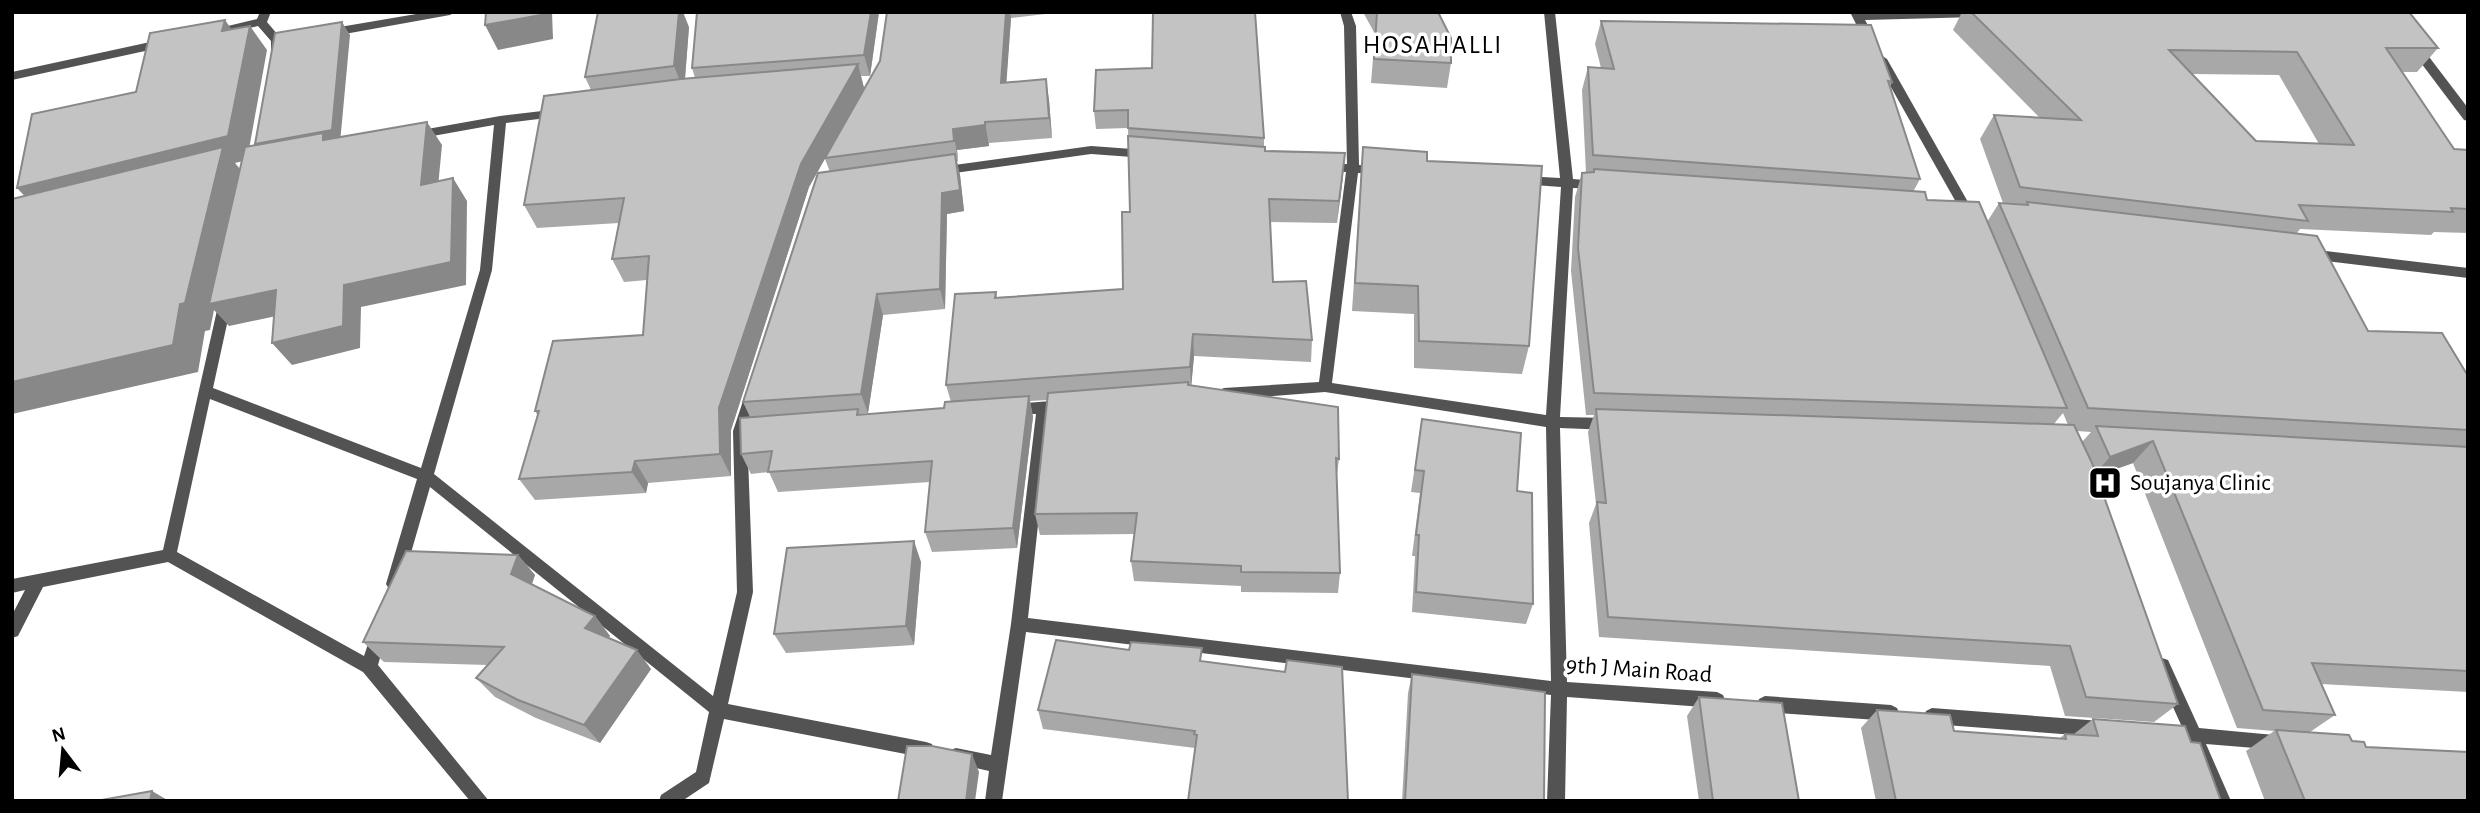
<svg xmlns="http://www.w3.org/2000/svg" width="2480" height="813" viewBox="0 0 2480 813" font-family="'Alegreya Sans',sans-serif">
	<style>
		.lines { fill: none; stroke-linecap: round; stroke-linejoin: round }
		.minor { fill: #535353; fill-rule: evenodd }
		.wall { fill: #a8a8a8; fill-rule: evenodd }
		.shaded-wall { fill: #888 }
		.building { fill: #c3c3c3; stroke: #888; stroke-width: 2; fill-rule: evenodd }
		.labels { text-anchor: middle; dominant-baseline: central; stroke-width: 7; stroke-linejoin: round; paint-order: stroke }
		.poi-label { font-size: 24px; fill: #000; stroke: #fff; text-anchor: start }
		.street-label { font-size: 24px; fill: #000; stroke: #fff }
		.neighbourhood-label { font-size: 26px; letter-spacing: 2px; fill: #000; stroke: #fff }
	</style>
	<rect width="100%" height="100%" fill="#fff"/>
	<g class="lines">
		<g class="minor">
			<path d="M260 12H271L267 22 283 41 279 57H271V41L258 26 215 36 209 32 211 30 257 19Z"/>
			<path d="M428 12H455L450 15 328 37 322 33 328 29Z"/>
			<path d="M1340 12H1351L1356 26 1359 165 1379 166 1385 170 1379 174 1358 173 1332 383 1546 415 1561 187 1522 184 1516 180 1522 176 1560 178 1544 12H1555L1573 179 1596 181 1602 185 1596 189 1573 188 1560 417 1610 418 1615 420 1617 424 1615 428 1610 430 1560 428 1567 682 1717 692 1723 695 1725 700 1723 705 1717 708 1567 697 1565 801H1547L1551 695 1026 632 1002 801H985L989 771 950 762 948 756 950 750 956 748 991 755 1011 624 1036 414H1009L1007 410 1009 406 1014 404 1064 400 1069 402 1071 406 1069 410 1050 413 1028 618 1551 681 1546 427 1325 392 1224 400 1219 398 1217 394 1219 390 1224 388 1319 382 1346 172 1326 171 1320 167 1326 163 1347 164 1344 26Z"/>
			<path d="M1850 12H1981L1982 14 1977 17 1865 20 1877 42 1871 46 1865 42Z"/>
			<path d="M164 39 168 40V46L12 80V72Z"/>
			<path d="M2416 44 2420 45 2468 108V121L2464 120 2412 51 2410 48Z"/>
			<path d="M1881 55 1887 59 1977 218 1975 221 1971 222 1965 218 1875 59Z"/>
			<path d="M559 109 563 110V116L506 123 492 270 434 474 713 696 737 592 733 431 747 389H757L759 393 747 431 753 592 728 704 926 742 932 744 934 750 932 756 926 758 724 719 709 783 682 801H659L661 795 696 772 709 712 430 487 402 584 399 589 394 591 389 589 386 584 417 479 210 399 177 552 364 656 372 632 378 630 384 632 386 637 378 665 489 801H470L363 672 168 562 43 587 18 636 12 638V615L25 590 12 593V579L163 550 220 297 225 296 232 301 213 388 421 468 480 270 494 125 416 139 410 135 416 131 500 116Z"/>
			<path d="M1091 146 1146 150 1152 154 1146 158 1091 154 940 175 934 171 940 167Z"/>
			<path d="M2309 249 2468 268V278L2309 259 2303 254Z"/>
			<path d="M2162 658 2168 660 2199 728 2285 736 2287 742 2285 748 2279 750 2206 744 2231 801H2214L2189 743 2164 739 2162 734 2164 729 2170 726 2182 727 2154 665 2156 660Z"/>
			<path d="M1765 696 1891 705 1897 708 1899 713 1897 718 1891 721 1765 712 1759 709 1757 704 1759 699Z"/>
			<path d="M1932 708 2101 721 2107 724 2109 729 2107 734 2101 737 1932 724 1926 721 1924 716 1926 711Z"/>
		</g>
	</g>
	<g class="wall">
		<path d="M879 12 870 76H861L864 88 880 61 887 12H1062L1011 18 1006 82 1049 100 1052 138 989 143V146L957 150 958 161 957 162 960 175 964 211 947 214 945 309 883 315 868 413 860 414 861 415 944 408 951 402 946 385 996 292 997 297 1123 289 1130 212 1128 128 1096 129 1094 111 1096 70 1264 138V146L1265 151 1343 176 1337 223 1270 222 1273 282 1312 340 1311 362 1194 356 1191 386 1339 459 1336 481 1340 573 1338 593 1241 592V586L1134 581 1131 561 1135 534 1040 535 1035 514 1048 400 1030 401 1033 417 1017 548 932 552 925 532 930 482 778 492 769 472 751 474 741 454 750 417 743 402 830 172 825 159 809 187 731 430V476L648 483 646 493 535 500 519 479 538 416 535 411 643 335 647 280 624 282 612 259 619 223 537 228 524 205 591 90 585 77 689 27 685 78H695L692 68Z"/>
		<path d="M1363 12H1438L1451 63 1447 88 1371 83 1375 34Z"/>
		<path d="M1962 12H2409L2438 48 2417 72H2402L2454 149 2468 150V233L2434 232 2431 235 2300 229 2296 234 2368 331 2468 376V692L2321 684 2335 715 2310 732 2352 741 2366 747 2468 801H2265L2246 751 2274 731 2237 728 2133 463 2096 476 2178 704 2154 722 2065 716 2050 666 1599 637 1589 523 1596 504 1588 432 1594 415H1586L1571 271 1575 197 1582 173H1586L1582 90 1588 67 1601 68 1595 44 1601 21 1892 82 1890 87 1920 179 1913 192 1927 200 1987 222 1999 203H2003L1980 139 1994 115 2040 118 1953 30ZM2192 74 2279 75 2319 144 2256 141ZM2063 413 2068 425H2053ZM2077 431 2091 432 2082 442Z"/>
		<path d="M1363 147 1427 161 1529 346 1522 374 1414 368V314L1352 311Z"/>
		<path d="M1422 419 1517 491 1533 604 1526 624 1412 612 1415 556H1412L1420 493 1411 492Z"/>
		<path d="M518 555 535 575 532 584 595 616 610 636 608 638 651 669 600 743 536 718 495 697 476 678 488 665 384 662 363 642Z"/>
		<path d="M921 562 914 645 786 653 774 634Z"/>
		<path d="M1202 661 1285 672 1342 667 1195 751V748L1043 729 1038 710Z"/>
		<path d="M1412 674 1544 801H1402L1408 693Z"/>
		<path d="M1699 697 1799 801H1699L1687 716Z"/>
		<path d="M1877 710 1954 731 2060 738 2065 734H2074L2093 719 2191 742 2221 801H1876L1861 728Z"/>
	</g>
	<g class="shaded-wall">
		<path d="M541 12H552L553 39 498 50 485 25Z"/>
		<path d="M679 12H683L689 27 684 91 674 66Z"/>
		<path d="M871 12H879L870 76 864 55Z"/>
		<path d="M1006 12H1010L1011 18 1005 103 1001 83Z"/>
		<path d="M225 20 242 44 222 31Z"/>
		<path d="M342 22 350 35 340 143 265 157 255 144Z"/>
		<path d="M250 26 267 50 247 160 235 163 245 175 276 290 295 312 229 326 214 310 210 330 205 331 198 372 12 414V382L40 212 17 188Z"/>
		<path d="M858 64 864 88 809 187 731 430V476L720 454 719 408 801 164Z"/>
		<path d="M1046 79 1049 100 1052 138 1049 118Z"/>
		<path d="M427 122 442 145 436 208 421 185Z"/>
		<path d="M985 122 989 146 957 150 958 161 953 129Z"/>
		<path d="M1345 153 1343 176 1337 223 1339 201Z"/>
		<path d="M955 154 960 175 964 211 947 214 945 309 940 289 942 193Z"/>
		<path d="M453 178 467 201 466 285 361 307 360 348 292 365 272 343 344 285Z"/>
		<path d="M877 294 883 315 868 413 861 394Z"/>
		<path d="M1193 334 1194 356 1191 389 1190 367Z"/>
		<path d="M1029 396 1033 417 1017 548 1013 528Z"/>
		<path d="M2153 441 2133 463 2091 478 2110 457Z"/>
		<path d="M635 461 648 483 646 493 632 472Z"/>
		<path d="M914 541 921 562 914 645 906 626Z"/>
		<path d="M518 555 535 575 528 594 511 574Z"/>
		<path d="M595 616 610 636 600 647 585 628Z"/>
		<path d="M637 650 651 669 600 743 584 725Z"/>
		<path d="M972 754 979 772 975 801H966Z"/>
		<path d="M152 791 169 801H150Z"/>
	</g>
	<g class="building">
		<path d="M486 12H541V15L485 25Z"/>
		<path d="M598 12H679L674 66 585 77Z"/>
		<path d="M697 12H871L864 55 692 68Z"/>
		<path d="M887 12H1006L1001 83 1046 79 1049 118 985 122V125L953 129 954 141 825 158 880 61Z"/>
		<path d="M1153 12H1255L1264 138 1128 128V110L1094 111 1096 70 1152 68Z"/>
		<path d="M1377 12H1438L1451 38V63L1374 59Z"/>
		<path d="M1971 12H2409L2438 48H2386L2454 149 2468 150V209L2451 208 2453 212 2299 205 2308 221 2020 187 1994 115 2081 120ZM2169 50 2297 52 2354 145 2256 141Z"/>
		<path d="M225 20 222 31 250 26 228 136 17 188 32 114 136 92 150 33Z"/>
		<path d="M1601 21 1871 25 1892 82 1888 81 1920 179 1593 155 1588 67 1614 69Z"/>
		<path d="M342 22 332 130 255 144 275 33Z"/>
		<path d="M858 64 801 164 719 408 720 454 635 461 632 472 519 479 539 411H535L553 341 643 335 649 256 612 259 624 198 524 205 544 96 681 79Z"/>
		<path d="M427 122 421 185 453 178 451 262 344 285 343 326 272 343 276 290 209 304 245 147 323 133V140Z"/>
		<path d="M1128 136 1265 147V151L1345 153 1339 201 1269 199 1273 282 1306 281 1312 340 1193 334 1190 367 946 385 955 294 996 292 995 298 1123 289 1122 212H1130Z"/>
		<path d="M223 147 185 303 180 304 173 345 12 382V199Z"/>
		<path d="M1363 147 1427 152V161L1542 166 1529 346 1419 341 1418 286 1355 283Z"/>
		<path d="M955 154 960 190 942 193 940 289 877 294 861 394 743 402 818 173Z"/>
		<path d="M1594 169 1925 192 1927 200 1979 202 2067 408 1594 393 1578 248 1582 173 1594 172Z"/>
		<path d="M2027 202 2317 236 2368 331 2442 333 2468 376V430L2088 408 1999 203 2028 205Z"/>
		<path d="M1188 382V385L1338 407 1339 459 1336 458 1340 573 1241 572V566L1131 561 1137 513 1035 514 1048 393Z"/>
		<path d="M1029 396 1013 528 925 532 932 461 768 472 772 451 741 454 740 418 858 409 857 415 944 408 945 402Z"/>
		<path d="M1596 409 2074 425 2092 463 2178 704 2086 697 2070 646 1608 617 1597 502 1606 503Z"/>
		<path d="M1422 419 1521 433 1517 491 1532 493 1533 604 1416 592 1419 535H1416L1424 471 1415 470Z"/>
		<path d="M2096 426 2468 447V671L2312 663 2335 715 2263 710 2153 441 2110 457Z"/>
		<path d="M914 541 906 626 774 634 787 548Z"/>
		<path d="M406 551 518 555 511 574 595 616 585 628 637 650 584 725 518 700 476 678 504 647 363 642Z"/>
		<path d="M1056 640 1129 650 1131 642 1202 648 1200 661 1285 672 1287 660 1342 667 1348 801H1188L1197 735 1194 734 1195 731 1038 710Z"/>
		<path d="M1412 674 1545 692 1544 801H1405Z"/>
		<path d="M1699 697 1782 703 1799 801H1713Z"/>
		<path d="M1877 710 1950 715 1954 731 2066 739 2065 734 2098 736 2093 719 2185 726 2191 742 2200 743 2221 801H1896Z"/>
		<path d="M2276 730 2349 735 2352 741 2364 742 2366 747 2468 752V801H2305Z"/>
		<path d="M907 746H932L972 754 966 801H898Z"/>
		<path d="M152 791 150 801H96Z"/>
	</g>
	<defs>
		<symbol id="hospital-square" viewBox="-11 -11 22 22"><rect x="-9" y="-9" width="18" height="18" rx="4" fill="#000" stroke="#fff"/><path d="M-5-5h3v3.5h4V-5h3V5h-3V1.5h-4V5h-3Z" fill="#fff"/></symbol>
	</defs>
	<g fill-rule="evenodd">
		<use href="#hospital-square" x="2086" y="464" width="38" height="38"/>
	</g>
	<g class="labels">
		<g class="poi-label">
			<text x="2130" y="483">Soujanya Clinic</text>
		</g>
		<g class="street-label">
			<text transform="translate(1639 670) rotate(4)">9th J Main Road</text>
		</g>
		<g class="neighbourhood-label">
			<text x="1433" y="45">HOSAHALLI</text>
		</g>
	</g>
	<rect width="2480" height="813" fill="none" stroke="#000000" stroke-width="28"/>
	<g transform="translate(63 750) rotate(344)" stroke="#ffffff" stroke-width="5" paint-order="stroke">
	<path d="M0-5L12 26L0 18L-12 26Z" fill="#000000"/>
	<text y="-10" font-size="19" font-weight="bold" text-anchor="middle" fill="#000000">N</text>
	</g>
</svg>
